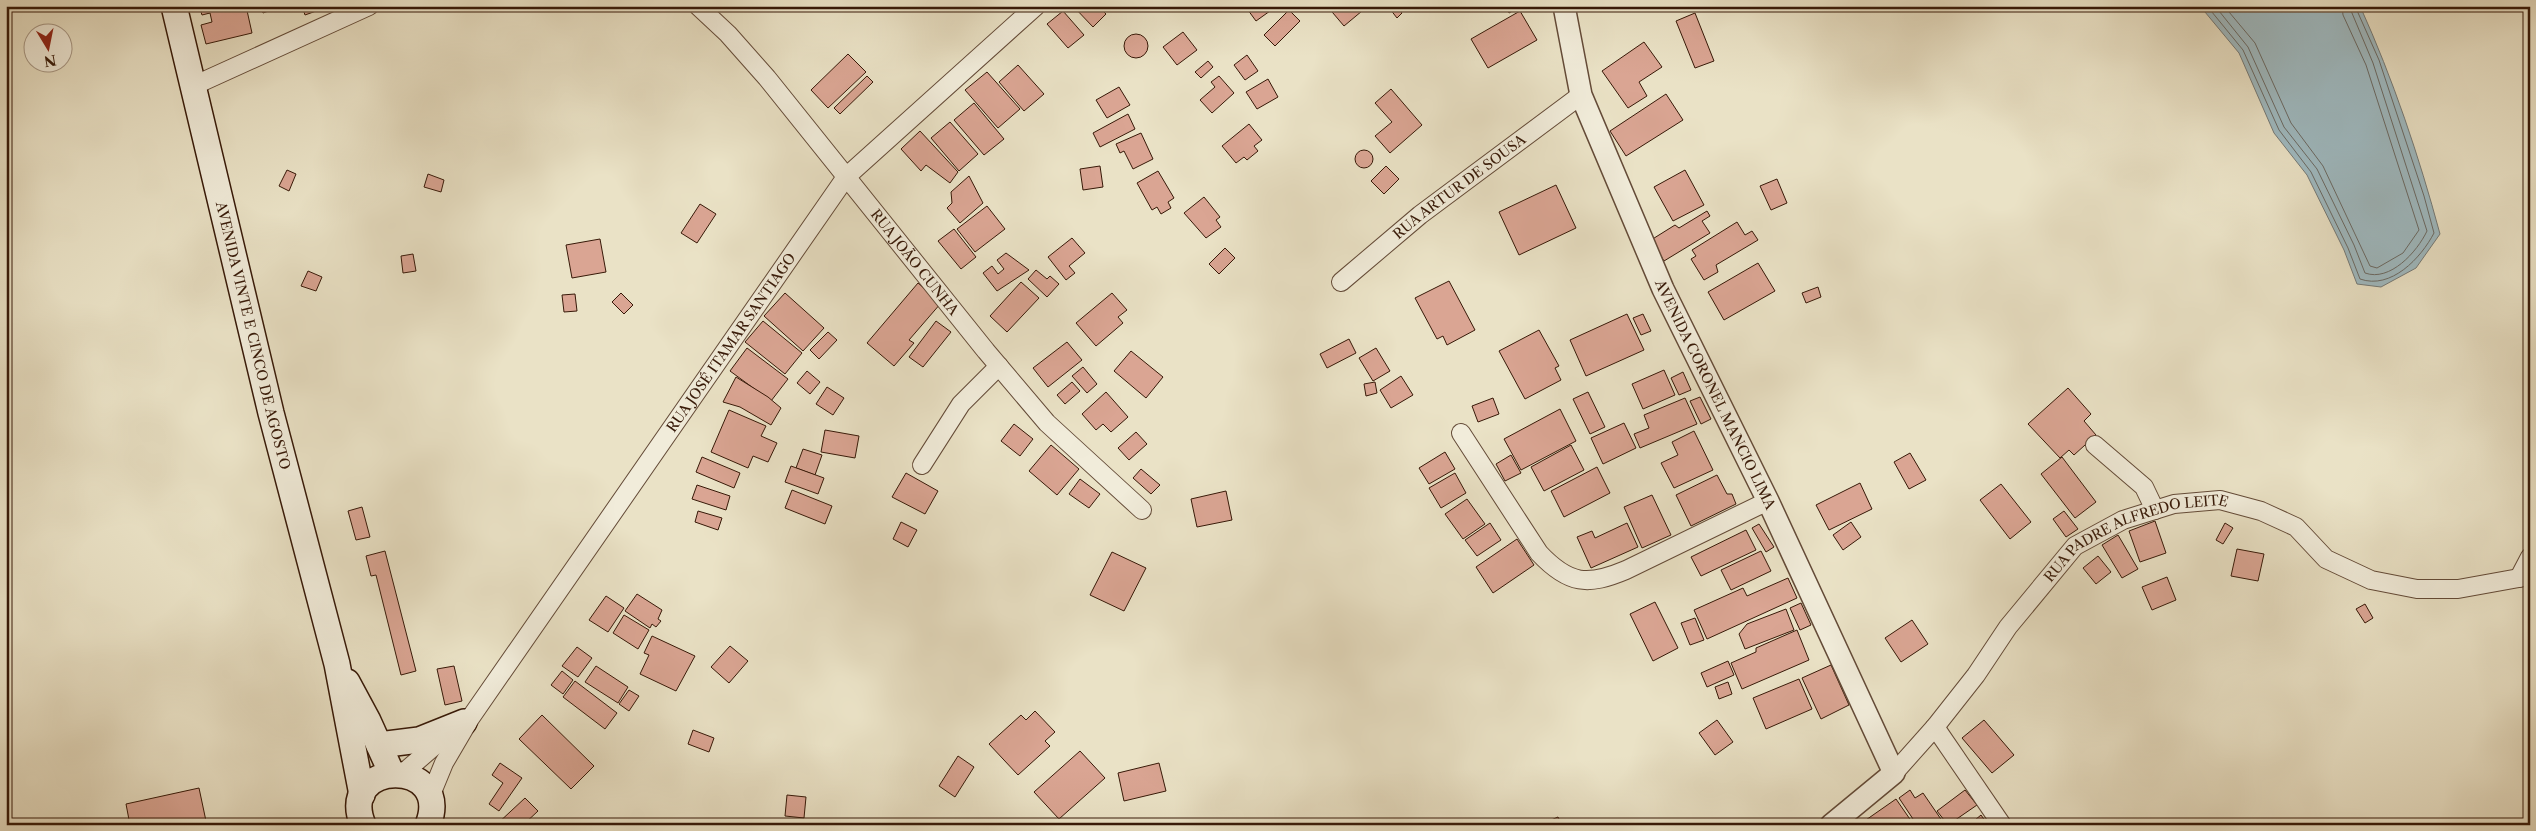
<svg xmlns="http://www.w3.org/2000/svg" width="2536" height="831" viewBox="0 0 2536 831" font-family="'Libre Caslon Text',serif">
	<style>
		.water { fill: #9fbac1; stroke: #757a77 }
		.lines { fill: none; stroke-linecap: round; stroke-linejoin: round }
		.shore { stroke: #6b6a64; stroke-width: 1 }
		.building { fill: #daa593; stroke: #371908 }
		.minor-casing { stroke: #644b38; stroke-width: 20 }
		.tertiary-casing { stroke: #644b38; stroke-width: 24 }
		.secondary-casing { stroke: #371908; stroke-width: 28 }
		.minor { stroke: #f1ecda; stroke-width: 18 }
		.tertiary { stroke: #f1ecda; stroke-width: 21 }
		.secondary { stroke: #f1ecda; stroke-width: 25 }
		.labels { text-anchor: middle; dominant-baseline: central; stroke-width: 5; stroke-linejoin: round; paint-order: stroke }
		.street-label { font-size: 14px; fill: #371908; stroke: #f1ecda }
	</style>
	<rect width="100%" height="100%" fill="#eae2c6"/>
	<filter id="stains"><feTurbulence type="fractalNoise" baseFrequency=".004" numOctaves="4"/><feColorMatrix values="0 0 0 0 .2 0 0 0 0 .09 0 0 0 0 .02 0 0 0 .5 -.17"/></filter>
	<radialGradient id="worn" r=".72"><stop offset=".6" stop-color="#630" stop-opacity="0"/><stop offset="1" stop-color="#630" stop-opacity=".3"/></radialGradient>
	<path class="water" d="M2200 6H2360C2393 79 2419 156 2440 234L2416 268 2381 287 2357 284 2344 250 2307 175 2274 133 2239 53Z"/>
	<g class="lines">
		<g class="shore">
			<path d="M2207 6 2243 50 2279 130 2311 172 2348 248 2360 279C2391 290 2421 258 2434 233L2424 196 2379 60 2355 6"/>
			<path d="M2215 6 2248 47 2284 127 2317 169 2354 245 2365 273C2390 282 2417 252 2427 231L2373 63 2349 6"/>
			<path d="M2224 6 2255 43 2291 123 2323 166 2370 266 2377 268 2403 253 2419 230 2366 65 2343 15 2342 6"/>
		</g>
	</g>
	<g class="building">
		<path d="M199 6H246L252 33 206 44 201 25 212 22 210 13 202 15Z"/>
		<path d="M260 6H282L263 13Z"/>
		<path d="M302 6H330L305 15Z"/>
		<path d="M1073 6H1098L1106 14 1093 27Z"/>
		<path d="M1245 6H1277L1256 21Z"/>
		<path d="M1327 6H1368L1344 26Z"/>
		<path d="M1393 6H1397L1402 13 1397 18 1390 9Z"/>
		<path d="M1505 6H1521L1509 13Z"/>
		<path d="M1289 10 1300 21 1275 46 1264 35Z"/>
		<path d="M1063 11 1084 35 1068 48 1047 24Z"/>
		<path d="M1520 11 1537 40 1488 68 1471 39Z"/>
		<path d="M1695 13 1714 61 1695 68 1676 21Z"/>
		<path d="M1183 32 1197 50 1177 65 1163 47Z"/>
		<circle cx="1136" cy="46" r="12"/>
		<path d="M1644 42 1662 67 1639 82 1647 96 1628 108 1602 71Z"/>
		<path d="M848 54 866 72 828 108 811 90Z"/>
		<path d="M1247 55 1258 71 1245 80 1234 65Z"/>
		<path d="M1208 61 1213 67 1201 78 1195 72Z"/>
		<path d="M1018 65 1044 94 1024 111 999 82Z"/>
		<path d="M987 72 1020 109 998 128 965 90Z"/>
		<path d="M867 76 873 82 840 114 834 108Z"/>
		<path d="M1219 76 1234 93 1212 113 1200 100 1215 87 1211 82Z"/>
		<path d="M1268 79 1278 97 1257 109 1246 92Z"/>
		<path d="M1119 87 1130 105 1107 118 1096 100Z"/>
		<path d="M1391 89 1422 125 1390 153 1375 136 1392 122 1375 103Z"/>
		<path d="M1666 94 1683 120 1626 156 1610 131Z"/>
		<path d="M974 103 1004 139 984 155 954 120Z"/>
		<path d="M1128 114 1135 129 1100 147 1093 133Z"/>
		<path d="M950 122 978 154 959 171 931 138Z"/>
		<path d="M1249 124 1262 140 1254 146 1258 151 1247 160 1244 157 1236 163 1222 146Z"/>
		<path d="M920 131 958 172 950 183 926 165 921 171 901 149Z"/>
		<path d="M1141 133 1153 159 1133 169 1124 151 1120 153 1116 144Z"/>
		<circle cx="1364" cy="159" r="9"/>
		<path d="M1100 166 1103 187 1083 190 1080 169Z"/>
		<path d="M1386 166 1399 179 1384 194 1371 181Z"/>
		<path d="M287 170 296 174 289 191 279 186Z"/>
		<path d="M1685 170 1704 205 1673 221 1654 187Z"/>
		<path d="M1158 171 1174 198 1168 202 1171 208 1161 214 1157 207 1152 210 1137 183Z"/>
		<path d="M428 174 444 180 441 192 424 187Z"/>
		<path d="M969 176 983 203 960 223 947 208 952 203 951 192Z"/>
		<path d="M1777 179 1787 203 1771 210 1760 186Z"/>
		<path d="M1556 185 1576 228 1519 255 1499 212Z"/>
		<path d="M1204 197 1220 217 1216 220 1221 227 1206 238 1184 213Z"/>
		<path d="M700 204 716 214 697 243 681 233Z"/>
		<path d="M987 206 1005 229 975 252 957 229Z"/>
		<path d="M1707 211 1710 216 1702 221 1710 233 1664 261 1651 240 1675 225 1679 228Z"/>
		<path d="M1737 222 1745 235 1752 231 1758 240 1716 265 1718 272 1704 280 1691 259 1696 256 1692 250Z"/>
		<path d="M954 229 976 257 961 269 938 241Z"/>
		<path d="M1072 238 1085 253 1069 266 1075 273 1066 280 1048 257Z"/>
		<path d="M600 239 606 272 572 278 566 245Z"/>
		<path d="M1225 248 1235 258 1219 274 1209 264Z"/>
		<path d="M1006 253 1029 270 997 291 983 273 992 266 998 274 1004 269 997 260Z"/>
		<path d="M413 254 416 271 403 273 401 256Z"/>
		<path d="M1758 263 1775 291 1724 320 1708 292Z"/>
		<path d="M1036 270 1047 279 1050 276 1059 284 1047 297 1028 279Z"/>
		<path d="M308 271 322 277 316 291 301 286Z"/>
		<path d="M1449 281 1475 330 1447 345 1443 336 1437 339 1415 298Z"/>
		<path d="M1021 282 1039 298 1007 332 990 316Z"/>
		<path d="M918 283 941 303 909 340 914 343 894 366 867 343Z"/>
		<path d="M1818 287 1821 297 1806 303 1802 293Z"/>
		<path d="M621 293 633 305 624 314 612 302Z"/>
		<path d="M785 293 824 328 803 351 764 316Z"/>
		<path d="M1112 293 1127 310 1118 317 1123 323 1096 346 1076 323Z"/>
		<path d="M575 294 577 311 564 312 562 295Z"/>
		<path d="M1627 314 1644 350 1586 376 1570 340Z"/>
		<path d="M1643 314 1651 331 1641 335 1633 318Z"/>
		<path d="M763 321 802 353 785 374 745 342Z"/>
		<path d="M936 321 951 332 923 367 909 357Z"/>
		<path d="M1539 330 1559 366 1555 368 1561 380 1525 399 1499 351Z"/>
		<path d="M828 332 837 340 819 359 810 350Z"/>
		<path d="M1349 339 1356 353 1327 368 1320 354Z"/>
		<path d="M1067 342 1082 360 1048 387 1033 368Z"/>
		<path d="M747 348 788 379 771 401 730 371Z"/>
		<path d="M1376 348 1390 371 1373 381 1359 358Z"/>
		<path d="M1131 351 1163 377 1146 398 1114 371Z"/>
		<path d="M1083 367 1097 384 1087 393 1072 376Z"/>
		<path d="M1664 370 1675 395 1643 409 1632 384Z"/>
		<path d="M807 371 820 382 810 394 797 383Z"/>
		<path d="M1683 372 1691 390 1679 395 1671 378Z"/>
		<path d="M1401 376 1413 395 1391 408 1380 390Z"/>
		<path d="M736 377 768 397 781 408 771 425 740 407 723 402Z"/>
		<path d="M1072 382 1080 391 1065 404 1057 395Z"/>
		<path d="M1375 382 1377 393 1366 396 1364 384Z"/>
		<path d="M827 387 844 398 833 415 816 404Z"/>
		<path d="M2068 388 2091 414 2084 421 2096 435 2074 455 2069 450 2060 458 2028 424Z"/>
		<path d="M1106 392 1128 417 1111 432 1103 424 1096 430 1082 414Z"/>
		<path d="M1588 392 1605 427 1590 434 1573 399Z"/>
		<path d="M1700 397 1711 419 1701 424 1690 401Z"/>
		<path d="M1493 398 1499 414 1478 422 1472 406Z"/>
		<path d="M1685 398 1697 424 1640 448 1634 434 1649 428 1644 415Z"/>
		<path d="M1560 409 1576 441 1521 470 1504 439Z"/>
		<path d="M729 410 766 426 761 436 777 443 768 462 753 456 748 468 711 452Z"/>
		<path d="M1624 423 1636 448 1603 464 1591 438Z"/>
		<path d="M1014 424 1033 439 1020 456 1001 441Z"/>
		<path d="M825 430 859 436 855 458 821 452Z"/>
		<path d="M1694 431 1713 470 1674 488 1661 463 1678 455 1672 442Z"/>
		<path d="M1136 432 1147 444 1129 460 1118 448Z"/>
		<path d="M1051 445 1079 469 1057 495 1029 471Z"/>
		<path d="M1571 445 1584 470 1544 491 1531 467Z"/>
		<path d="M803 449 822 455 815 475 796 468Z"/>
		<path d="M1445 452 1455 469 1429 484 1419 468Z"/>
		<path d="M1910 453 1926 480 1909 489 1894 462Z"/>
		<path d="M1511 455 1521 473 1505 481 1496 464Z"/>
		<path d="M702 457 740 473 734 488 696 472Z"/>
		<path d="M2062 457 2096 502 2075 518 2041 474Z"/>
		<path d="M791 466 824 478 818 494 785 482Z"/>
		<path d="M1597 467 1610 493 1564 517 1551 491Z"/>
		<path d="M1141 469 1160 485 1151 494 1133 478Z"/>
		<path d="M906 473 938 491 925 514 892 497Z"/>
		<path d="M1455 473 1466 493 1441 508 1429 488Z"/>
		<path d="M1717 475 1727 494H1732L1736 504 1691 526 1676 495Z"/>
		<path d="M1080 479 1100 494 1089 508 1069 494Z"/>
		<path d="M1860 483 1872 509 1829 530 1816 505Z"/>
		<path d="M2001 484 2031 522 2010 539 1980 500Z"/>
		<path d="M697 485 730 496 726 510 692 499Z"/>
		<path d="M792 490 832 506 825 524 785 508Z"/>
		<path d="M1226 491 1232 520 1197 527 1191 499Z"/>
		<path d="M1652 495 1671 535 1642 548 1624 507Z"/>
		<path d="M1467 499 1485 524 1463 539 1445 514Z"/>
		<path d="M362 507 370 537 356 540 348 511Z"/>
		<path d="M698 511 722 518 718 530 695 522Z"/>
		<path d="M2064 511 2078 529 2066 537 2053 519Z"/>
		<path d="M2155 521 2166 553 2140 562 2129 531Z"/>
		<path d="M901 522 917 530 908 547 893 539Z"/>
		<path d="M1851 522 1861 537 1843 550 1833 535Z"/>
		<path d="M1490 523 1501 540 1477 556 1465 540Z"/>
		<path d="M1627 523 1638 547 1591 568 1577 537 1592 531 1595 538Z"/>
		<path d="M2225 523 2233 528 2223 544 2216 540Z"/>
		<path d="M1759 524 1774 547 1766 552 1752 528Z"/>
		<path d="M1746 530 1756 550 1701 576 1691 557Z"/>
		<path d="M2118 535 2138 569 2122 578 2102 545Z"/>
		<path d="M1517 539 1534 565 1493 593 1476 567Z"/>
		<path d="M2237 549 2264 554 2258 581 2231 576Z"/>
		<path d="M385 551 416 671 401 675 376 575 371 576 366 556Z"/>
		<path d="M1761 551 1771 571 1731 590 1721 570Z"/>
		<path d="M1112 552 1146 568 1124 611 1090 595Z"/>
		<path d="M2098 556 2111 572 2096 584 2083 568Z"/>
		<path d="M2167 577 2176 600 2152 610 2142 587Z"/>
		<path d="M1788 578 1797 598 1707 639 1694 610 1743 588 1747 596Z"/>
		<path d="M637 594 662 610 658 619 661 621 656 627 652 624 650 628 625 611Z"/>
		<path d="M606 596 624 608 608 632 589 620Z"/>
		<path d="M1655 602 1678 648 1653 661 1630 614Z"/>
		<path d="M1801 603 1811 625 1800 630 1790 608Z"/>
		<path d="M2365 604 2373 618 2365 623 2356 609Z"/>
		<path d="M1786 609 1794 630 1745 649 1739 634 1747 624Z"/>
		<path d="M624 615 649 630 638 649 613 633Z"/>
		<path d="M1695 618 1704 640 1690 645 1681 623Z"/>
		<path d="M1912 620 1928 644 1901 662 1885 638Z"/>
		<path d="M1797 630 1809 660 1742 689 1731 663 1756 652V648Z"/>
		<path d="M652 636 695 656 676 691 640 674 649 655 644 653Z"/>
		<path d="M730 646 748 661 729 683 711 667Z"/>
		<path d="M577 647 592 658 578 677 562 666Z"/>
		<path d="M1728 661 1734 675 1707 687 1701 673Z"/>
		<path d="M1831 665 1849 705 1821 719 1802 678Z"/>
		<path d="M454 666 462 701 445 705 437 669Z"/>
		<path d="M596 666 628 687 618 703 585 682Z"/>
		<path d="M562 671 573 680 563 694 551 685Z"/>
		<path d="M1799 679 1812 709 1766 729 1753 698Z"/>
		<path d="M575 681 617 713 605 729 563 697Z"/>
		<path d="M1728 682 1732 694 1719 699 1715 687Z"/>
		<path d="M629 690 639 696 629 711 619 704Z"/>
		<path d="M1035 711 1055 732 1045 741 1050 746 1018 775 989 744 1021 715 1026 720Z"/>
		<path d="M542 715 594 766 571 789 519 739Z"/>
		<path d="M1717 720 1733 742 1715 755 1699 733Z"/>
		<path d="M1984 720 2014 755 1992 773 1962 738Z"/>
		<path d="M693 730 714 738 709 752 688 744Z"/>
		<path d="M1080 751 1105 778 1059 819 1034 792Z"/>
		<path d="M958 756 974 767 955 797 939 786Z"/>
		<path d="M500 763 522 778 499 811 489 804 503 783 492 775Z"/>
		<path d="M1159 763 1166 791 1124 801 1118 773Z"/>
		<path d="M199 788 206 821 186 825H130L126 804Z"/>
		<path d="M1910 790 1915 798 1923 793 1945 825H1917L1899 798Z"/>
		<path d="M1965 790 1977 805 1948 825 1937 811Z"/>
		<path d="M787 795 806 797 804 818 785 816Z"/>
		<path d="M525 798 538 811 523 825H496Z"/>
		<path d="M1896 799 1914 825H1865L1863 822Z"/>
		<path d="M1981 815 1988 825H1969Z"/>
		<path d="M1558 817 1562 825H1540Z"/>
	</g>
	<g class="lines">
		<defs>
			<g id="minor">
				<path id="s1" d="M698 6 728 34 767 78 986 351 1047 423 1142 510"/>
				<path d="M193 86 369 6"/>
				<path id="s2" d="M1341 282 1420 215 1581 95"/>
				<path d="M1461 433 1539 553C1569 585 1588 586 1626 570L1768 501"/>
				<path d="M2095 445 2144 487 2155 510"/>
				<path d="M922 465 961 404 999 366"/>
				<path d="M2519 578 2530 557"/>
				<path d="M1935 727 2002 825"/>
				<path id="s3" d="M1894 773 1935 727 1976 675 2008 627 2075 546 2123 520 2174 504 2220 500 2261 511 2296 527 2326 559 2371 580 2417 589H2458L2530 576"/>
				<path d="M402 774 447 735"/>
				<path id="s4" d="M430 797 444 763 471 717 846 177 1036 6"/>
			</g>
			<g id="tertiary">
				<path id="s5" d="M1564 6 1581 95 1663 289 1768 501 1894 773 1831 825"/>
			</g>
			<g id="secondary">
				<path id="s6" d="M174 6 271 413 337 664 362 795"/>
				<path d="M347 682 368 721 392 774"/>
				<path d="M379 745 419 740 464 722"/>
				<path d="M363 825C336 759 454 757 428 825"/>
			</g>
		</defs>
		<use href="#minor" class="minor-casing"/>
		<use href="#tertiary" class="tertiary-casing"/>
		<use href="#secondary" class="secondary-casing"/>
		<use href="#minor" class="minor"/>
		<use href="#tertiary" class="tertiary"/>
		<use href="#secondary" class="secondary"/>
	</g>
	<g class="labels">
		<g class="street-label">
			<text stroke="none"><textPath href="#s2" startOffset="152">RUA ARTUR DE SOUSA</textPath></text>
			<text stroke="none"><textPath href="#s1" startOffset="336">RUA JOÃO CUNHA</textPath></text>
			<text stroke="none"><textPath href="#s6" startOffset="339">AVENIDA VINTE E CINCO DE AGOSTO</textPath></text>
			<text stroke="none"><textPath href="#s4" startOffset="546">RUA JOSÉ ITAMAR SANTIAGO</textPath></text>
			<text stroke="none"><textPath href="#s5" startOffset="419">AVENIDA CORONEL MANCIO LIMA</textPath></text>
			<text stroke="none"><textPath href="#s3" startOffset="350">RUA PADRE ALFREDO LEITE</textPath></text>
		</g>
	</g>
	<rect width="2536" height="831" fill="none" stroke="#eae2c6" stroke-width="25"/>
	<rect x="8" y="8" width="2521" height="816" fill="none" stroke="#371908" stroke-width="2.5"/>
	<rect x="12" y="12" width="2511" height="806" fill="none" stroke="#371908"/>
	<g transform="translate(48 48) rotate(170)"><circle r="24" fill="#f1ecda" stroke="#a79886"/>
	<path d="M0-4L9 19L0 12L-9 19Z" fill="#8f2418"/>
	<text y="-8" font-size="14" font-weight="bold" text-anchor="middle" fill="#371908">N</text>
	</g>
	<rect width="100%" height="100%" filter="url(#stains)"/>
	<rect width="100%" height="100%" fill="url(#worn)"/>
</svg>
